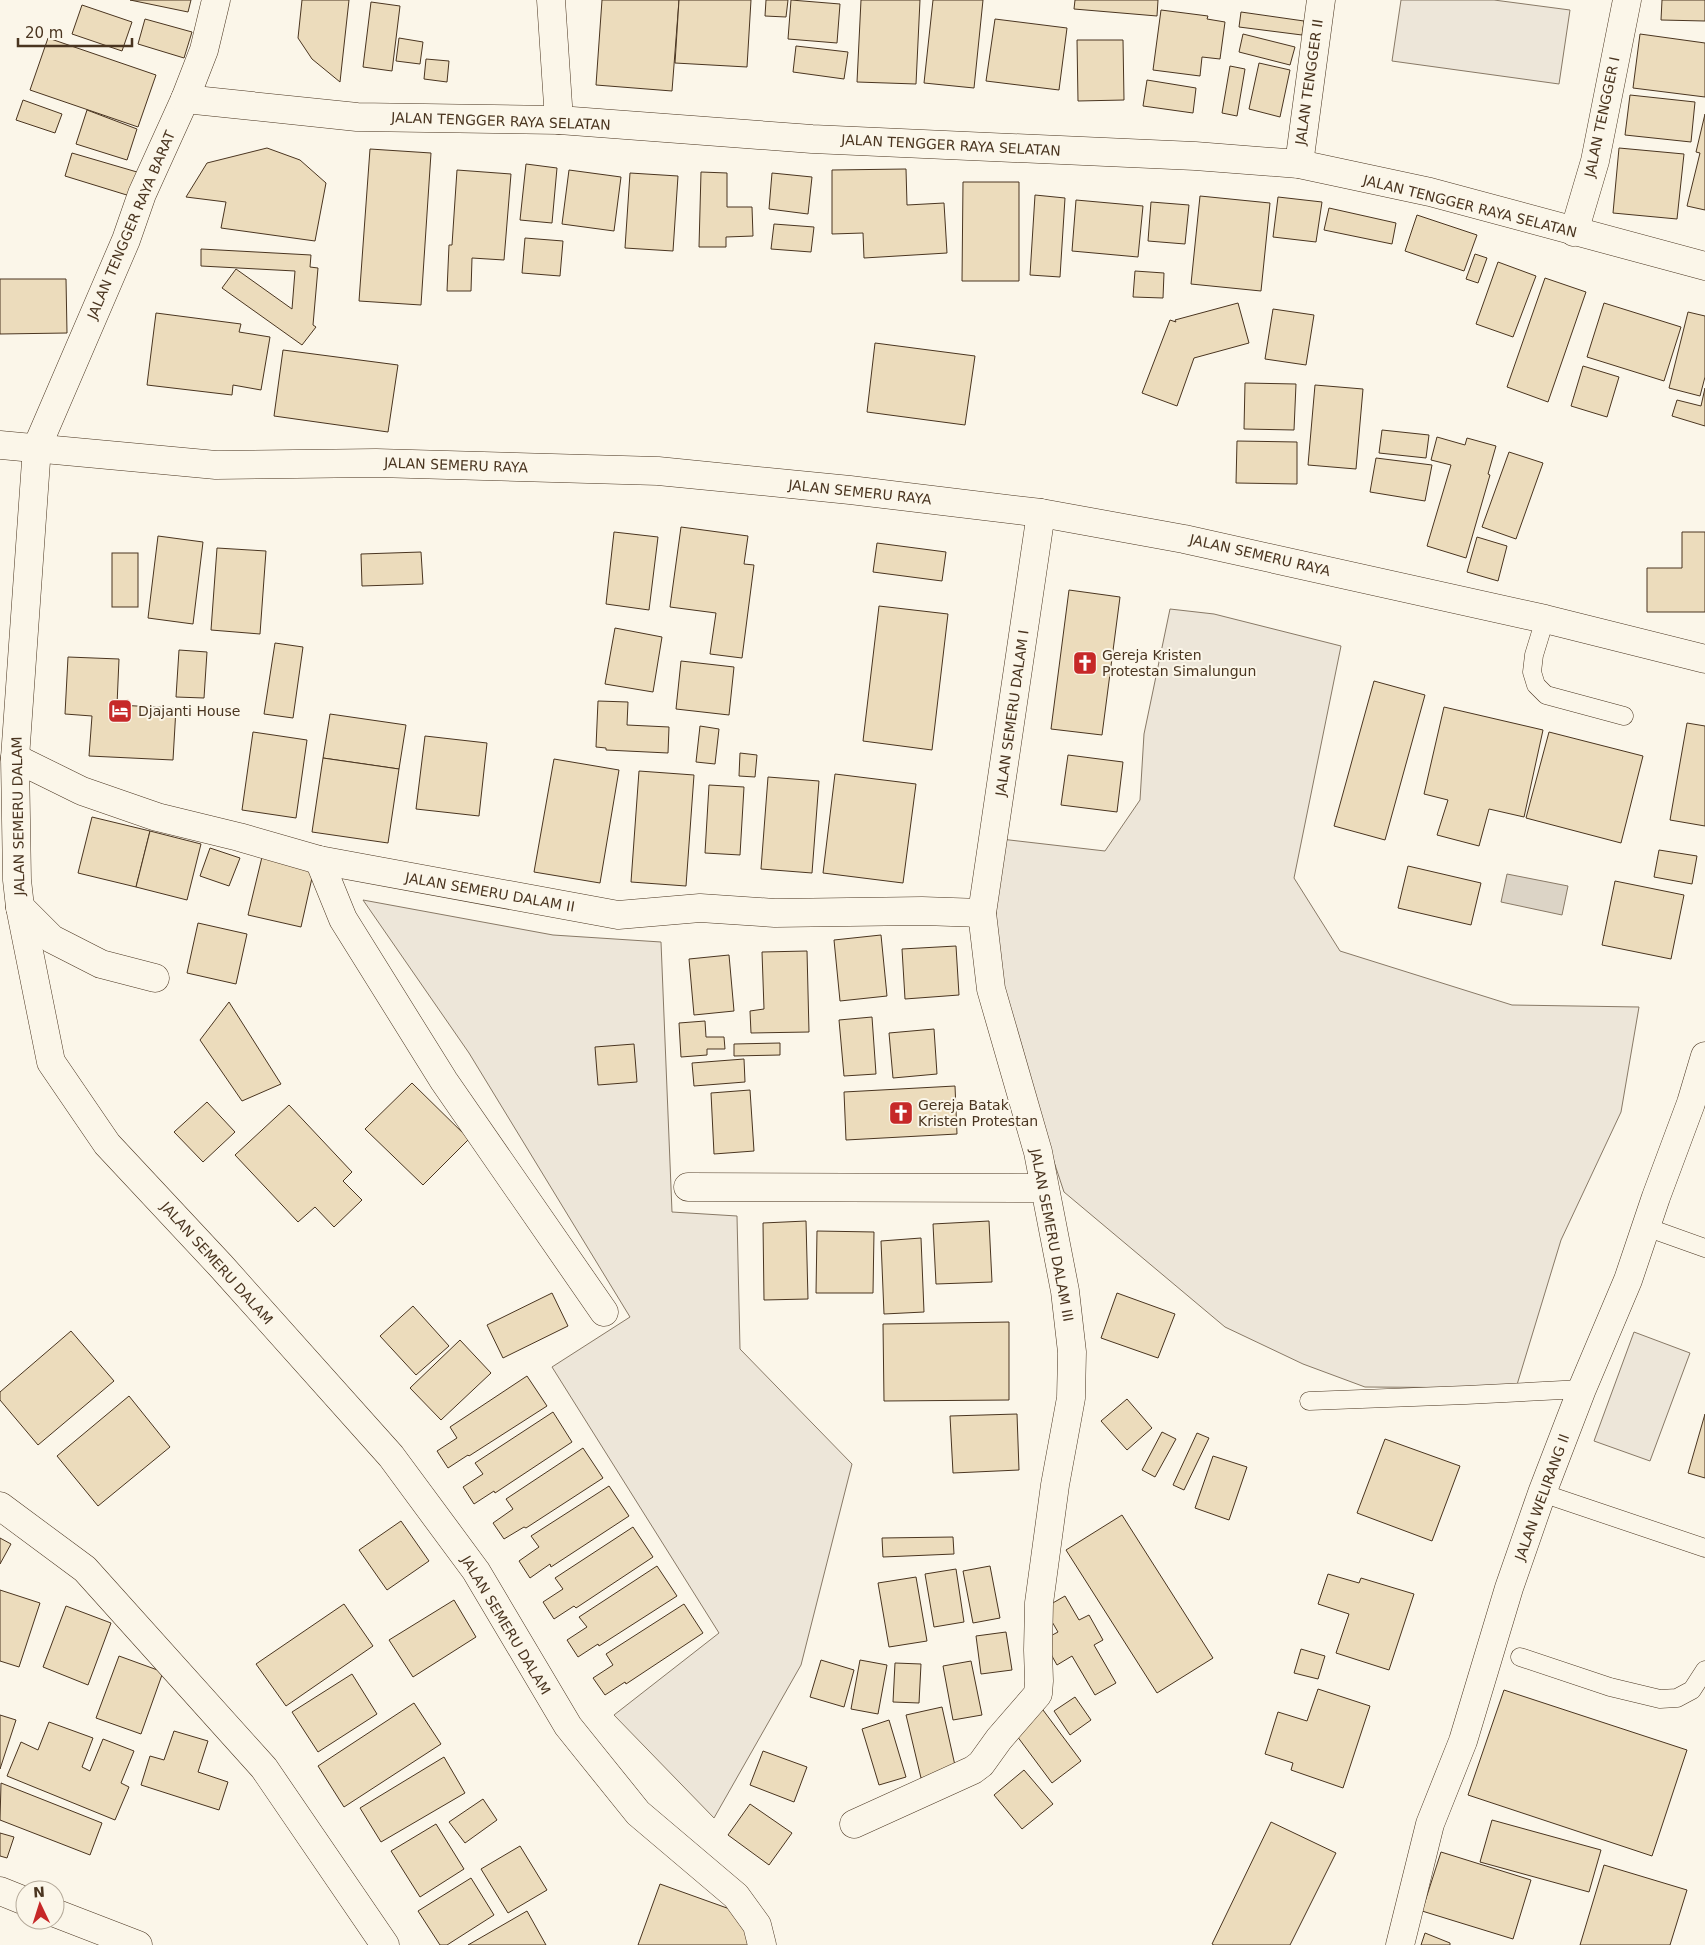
<svg xmlns="http://www.w3.org/2000/svg" width="1705" height="1945" viewBox="0 0 1705 1945" font-family="'DejaVu Sans',sans-serif">
	<style>
		.green { fill: #ede6d9; stroke: #887966 }
		.water { fill: #dcd4c6; stroke: #887966 }
		.building { fill: #ecdcbc; stroke: #4a3520 }
		.lines { fill: none; stroke-linecap: round; stroke-linejoin: round }
		.service-casing { stroke: #4a3520; stroke-width: 19 }
		.minor-casing { stroke: #4a3520; stroke-width: 29 }
		.tertiary-casing { stroke: #4a3520; stroke-width: 29 }
		.service { stroke: #fbf6e9; stroke-width: 18 }
		.minor { stroke: #fbf6e9; stroke-width: 28 }
		.tertiary { stroke: #fbf6e9; stroke-width: 28 }
		.labels { text-anchor: middle; dominant-baseline: central; stroke-width: 4; stroke-linejoin: round; paint-order: stroke }
		.street-label { font-size: 14px; fill: #4a3520; stroke: #fbf6e9 }
		.poi-label { font-size: 14px; fill: #4a3520; stroke: #fbf6e9; text-anchor: start }
	</style>
	<rect width="100%" height="100%" fill="#fbf6e9"/>
	<g class="green">
		<path d="M1401 0H1494L1570 10 1559 84 1392 61Z"/>
		<path d="M1170 609 1214 614 1341 646 1294 878 1340 951 1512 1005 1639 1007 1621 1112 1561 1240 1516 1388 1365 1387 1303 1364 1225 1327 1064 1192 1014 1041 991 950 992 838 1105 851 1140 800 1144 734Z"/>
		<path d="M363 900 553 935 661 942 672 1212 737 1216 740 1349 852 1464 801 1665 714 1818 614 1715 719 1633 552 1367 630 1317 469 1053Z"/>
		<path d="M1634 1332 1690 1353 1650 1461 1594 1441Z"/>
	</g>
	<path class="water" d="M1507 874 1568 886 1562 915 1501 902Z"/>
	<g class="building">
		<path d="M130 0H191L188 12Z"/>
		<path d="M302 0H349L340 82 312 59 298 38Z"/>
		<path d="M602 0H679L672 91 596 85Z"/>
		<path d="M679 0H751L747 67 675 63Z"/>
		<path d="M766 0H788L786 17 765 16Z"/>
		<path d="M791 0 840 4 837 43 788 39Z"/>
		<path d="M861 0H920L916 84 857 82Z"/>
		<path d="M933 0H983L974 88 924 83Z"/>
		<path d="M1075 0H1158L1157 16 1074 9Z"/>
		<path d="M1662 0H1705V21L1661 20Z"/>
		<path d="M371 2 400 6 392 71 363 67Z"/>
		<path d="M82 5 132 22 122 51 72 34Z"/>
		<path d="M1161 10 1208 16 1207 19 1225 22 1220 59 1202 57 1200 76 1153 70Z"/>
		<path d="M1241 12 1304 21 1302 35 1239 27Z"/>
		<path d="M145 19 192 32 184 58 138 44Z"/>
		<path d="M995 19 1067 28 1059 90 986 81Z"/>
		<path d="M1243 34 1295 47 1290 65 1239 52Z"/>
		<path d="M1640 34 1705 43V97L1633 88Z"/>
		<path d="M48 38 156 75 138 127 30 90Z"/>
		<path d="M399 38 423 42 420 64 396 61Z"/>
		<path d="M1077 40H1123L1124 100 1078 101Z"/>
		<path d="M796 46 848 52 844 79 793 72Z"/>
		<path d="M426 59 449 61 447 82 424 79Z"/>
		<path d="M1259 63 1290 70 1280 117 1249 109Z"/>
		<path d="M1230 66 1245 69 1237 116 1222 113Z"/>
		<path d="M1147 80 1196 88 1193 113 1143 106Z"/>
		<path d="M1630 95 1695 102 1691 142 1625 135Z"/>
		<path d="M23 100 62 114 55 133 16 120Z"/>
		<path d="M87 110 137 129 127 160 76 144Z"/>
		<path d="M1705 114V210L1687 206 1700 153 1696 152Z"/>
		<path d="M267 148 300 160 326 183 315 241 221 228 226 202 186 197 207 163Z"/>
		<path d="M1619 148 1684 154 1677 219 1613 213Z"/>
		<path d="M370 149 431 153 421 305 359 301Z"/>
		<path d="M72 153 137 172 130 196 65 176Z"/>
		<path d="M526 164 557 168 552 223 520 220Z"/>
		<path d="M906 169 907 205 944 203 947 253 864 258 863 233 832 234V170Z"/>
		<path d="M457 170 511 174 504 260 472 258 471 291H447L449 245H452Z"/>
		<path d="M569 170 621 177 614 231 562 224Z"/>
		<path d="M701 172 727 173V207H752L753 236 726 237V247H699Z"/>
		<path d="M630 173 678 176 673 251 625 248Z"/>
		<path d="M772 173 812 177 808 214 769 209Z"/>
		<path d="M963 182H1019V281H962Z"/>
		<path d="M1035 195 1065 198 1060 277 1030 275Z"/>
		<path d="M1200 196 1270 203 1261 291 1191 284Z"/>
		<path d="M1278 197 1322 202 1316 242 1273 237Z"/>
		<path d="M1076 200 1143 206 1138 257 1072 251Z"/>
		<path d="M1151 202 1189 205 1185 244 1148 241Z"/>
		<path d="M1329 208 1396 223 1392 244 1324 230Z"/>
		<path d="M1417 215 1477 235 1464 271 1405 251Z"/>
		<path d="M774 224 814 227 811 252 771 249Z"/>
		<path d="M525 238 563 241 560 276 522 273Z"/>
		<path d="M201 249 311 255 310 267 318 268 313 325 316 327 302 345 222 288 236 269 292 309 295 271 201 266Z"/>
		<path d="M1475 254 1487 258 1478 283 1466 279Z"/>
		<path d="M1498 262 1536 276 1513 337 1476 324Z"/>
		<path d="M1135 271 1164 273 1163 298 1133 297Z"/>
		<path d="M1545 278 1586 292 1548 402 1507 387Z"/>
		<path d="M0 279H66L67 333 0 334Z"/>
		<path d="M1238 303 1249 343 1194 358 1177 406 1142 393 1170 320 1176 322 1175 320Z"/>
		<path d="M1604 303 1681 327 1664 381 1587 357Z"/>
		<path d="M1273 309 1314 315 1306 365 1265 359Z"/>
		<path d="M1688 312 1705 316V377L1700 396 1669 388Z"/>
		<path d="M156 313 241 324 239 332 270 337 261 390 233 385 232 395 147 385Z"/>
		<path d="M875 343 975 356 965 425 867 412Z"/>
		<path d="M283 350 398 365 388 432 274 416Z"/>
		<path d="M1583 366 1619 377 1607 417 1571 406Z"/>
		<path d="M1245 383 1296 384 1294 430 1244 429Z"/>
		<path d="M1315 385 1363 389 1356 469 1308 465Z"/>
		<path d="M1705 388V426L1672 416 1677 400 1701 406Z"/>
		<path d="M1382 430 1429 435 1426 458 1379 453Z"/>
		<path d="M1437 437 1465 445 1467 438 1496 446 1488 474 1490 475 1466 558 1427 546 1451 465 1431 460Z"/>
		<path d="M1237 441 1297 442V484L1236 483Z"/>
		<path d="M1509 452 1543 463 1516 539 1482 527Z"/>
		<path d="M1376 458 1432 465 1425 501 1370 492Z"/>
		<path d="M681 527 748 536 744 564 754 565 742 658 710 654 716 613 670 607Z"/>
		<path d="M614 532 658 537 649 610 606 604Z"/>
		<path d="M1682 532H1705V612H1647V568H1682Z"/>
		<path d="M158 536 203 542 193 624 148 618Z"/>
		<path d="M1477 537 1507 546 1498 581 1467 572Z"/>
		<path d="M877 543 946 552 942 581 873 572Z"/>
		<path d="M217 548 266 551 260 634 211 630Z"/>
		<path d="M421 552 423 584 362 586 361 554Z"/>
		<rect x="112" y="553" width="26" height="54"/>
		<path d="M1069 590 1120 597 1102 735 1051 729Z"/>
		<path d="M879 606 948 614 932 750 863 741Z"/>
		<path d="M615 628 662 637 653 692 605 684Z"/>
		<path d="M275 643 303 647 293 718 264 714Z"/>
		<path d="M179 650 207 652 204 698 176 697Z"/>
		<path d="M68 657 119 659 117 705 176 708 173 760 89 756 92 716 65 714Z"/>
		<path d="M681 661 734 667 729 715 676 709Z"/>
		<path d="M1374 681 1425 695 1385 840 1334 826Z"/>
		<path d="M598 701 628 702 627 725 669 727 668 753 606 750V748L596 747Z"/>
		<path d="M1444 707 1543 730 1524 817 1489 809 1479 846 1437 835 1448 800 1424 794Z"/>
		<path d="M330 714 406 725 399 769 323 758Z"/>
		<path d="M1687 723 1705 726V826L1670 820Z"/>
		<path d="M700 726 719 729 715 764 696 762Z"/>
		<path d="M253 732 307 740 296 818 242 810Z"/>
		<path d="M1549 732 1643 756 1621 843 1526 818Z"/>
		<path d="M425 736 487 743 479 816 416 809Z"/>
		<path d="M740 753 757 755 755 777 739 776Z"/>
		<path d="M1068 755 1123 762 1117 812 1061 805Z"/>
		<path d="M323 758 399 769 388 843 312 832Z"/>
		<path d="M554 759 619 770 600 883 534 872Z"/>
		<path d="M639 771 694 775 686 886 631 882Z"/>
		<path d="M835 774 916 784 903 883 823 873Z"/>
		<path d="M768 777 819 781 812 873 761 869Z"/>
		<path d="M709 785 744 787 740 855 705 853Z"/>
		<path d="M92 817 150 831 136 887 78 873Z"/>
		<path d="M150 831 201 844 187 900 136 887Z"/>
		<path d="M210 848 240 858 229 886 200 876Z"/>
		<path d="M1659 850 1697 856 1692 884 1654 877Z"/>
		<path d="M262 857 314 869 301 927 248 915Z"/>
		<path d="M1408 866 1481 883 1471 925 1398 908Z"/>
		<path d="M1615 881 1684 895 1671 959 1602 945Z"/>
		<path d="M198 923 247 934 236 984 187 973Z"/>
		<path d="M881 935 887 996 840 1001 834 940Z"/>
		<path d="M956 946 959 995 905 999 902 949Z"/>
		<path d="M807 951 809 1032 751 1033 750 1011 764 1009 762 952Z"/>
		<path d="M729 955 734 1011 694 1015 689 959Z"/>
		<path d="M229 1002 281 1084 242 1101 200 1040Z"/>
		<path d="M872 1017 876 1074 844 1076 839 1020Z"/>
		<path d="M705 1021 706 1037H724L725 1049H707V1055L681 1057 679 1023Z"/>
		<path d="M934 1029 937 1074 893 1078 889 1033Z"/>
		<path d="M780 1043V1055L734 1056V1044Z"/>
		<path d="M634 1044 637 1082 598 1085 595 1047Z"/>
		<path d="M744 1059 745 1082 694 1086 692 1063Z"/>
		<path d="M412 1083 469 1139 423 1185 365 1129Z"/>
		<path d="M955 1086 957 1134 846 1140 844 1092Z"/>
		<path d="M750 1090 754 1151 714 1154 711 1093Z"/>
		<path d="M207 1102 235 1132 203 1162 174 1132Z"/>
		<path d="M289 1105 352 1172 343 1181 362 1200 334 1227 315 1207 298 1222 235 1155Z"/>
		<path d="M806 1221 808 1299 764 1300 763 1223Z"/>
		<path d="M989 1221 992 1282 936 1284 933 1224Z"/>
		<path d="M817 1231 874 1232 873 1293H816Z"/>
		<path d="M921 1238 924 1312 884 1314 881 1241Z"/>
		<path d="M552 1293 568 1326 503 1358 487 1325Z"/>
		<path d="M1117 1293 1175 1314 1158 1358 1101 1338Z"/>
		<path d="M413 1306 449 1346 416 1375 380 1336Z"/>
		<path d="M1009 1322V1400L884 1401 883 1324Z"/>
		<path d="M71 1331 114 1381 38 1445 0 1400V1392Z"/>
		<path d="M460 1340 491 1373 441 1420 410 1388Z"/>
		<path d="M527 1376 547 1406 469 1456 468 1455 448 1468 437 1451 457 1438 450 1427Z"/>
		<path d="M129 1396 170 1447 98 1506 57 1456Z"/>
		<path d="M1127 1399 1152 1428 1127 1450 1101 1421Z"/>
		<path d="M553 1412 572 1442 495 1493 494 1491 474 1504 463 1487 483 1474 475 1463Z"/>
		<path d="M1017 1414 1019 1470 953 1473 950 1416Z"/>
		<path d="M1705 1414V1478L1688 1473Z"/>
		<path d="M1162 1432 1176 1439 1155 1477 1142 1470Z"/>
		<path d="M1197 1433 1209 1438 1184 1490 1173 1485Z"/>
		<path d="M1385 1439 1460 1466 1432 1541 1357 1513Z"/>
		<path d="M583 1448 603 1478 526 1528 524 1527 504 1539 493 1523 513 1509 506 1499Z"/>
		<path d="M1213 1456 1247 1467 1229 1520 1195 1508Z"/>
		<path d="M609 1486 629 1516 551 1567 550 1564 530 1578 519 1561 539 1547 531 1536Z"/>
		<path d="M1122 1515 1213 1658 1157 1693 1066 1550Z"/>
		<path d="M401 1521 429 1561 387 1590 359 1550Z"/>
		<path d="M633 1527 653 1557 576 1608 574 1606 554 1619 543 1602 563 1589 555 1578Z"/>
		<path d="M953 1537 954 1554 883 1557 882 1538Z"/>
		<path d="M0 1538 11 1544 0 1564Z"/>
		<path d="M657 1566 677 1596 599 1646 598 1644 578 1657 567 1640 587 1627 579 1617Z"/>
		<path d="M990 1566 1000 1618 973 1623 963 1571Z"/>
		<path d="M956 1569 964 1622 934 1627 925 1574Z"/>
		<path d="M1328 1574 1359 1583 1361 1578 1414 1594 1389 1670 1336 1653 1349 1614 1318 1604Z"/>
		<path d="M916 1577 927 1641 889 1647 878 1583Z"/>
		<path d="M0 1590 40 1603 19 1667 0 1661Z"/>
		<path d="M1065 1596 1079 1620 1089 1615 1103 1640 1094 1645 1116 1683 1095 1695 1072 1656 1057 1665 1043 1640 1058 1632 1044 1608Z"/>
		<path d="M454 1600 476 1637 413 1677 389 1640Z"/>
		<path d="M344 1604 373 1646 286 1706 256 1664Z"/>
		<path d="M684 1604 703 1633 626 1684 625 1682 605 1695 593 1678 613 1665 606 1654Z"/>
		<path d="M66 1606 111 1623 88 1685 43 1667Z"/>
		<path d="M1006 1632 1012 1670 981 1674 976 1636Z"/>
		<path d="M1301 1649 1325 1656 1318 1679 1294 1673Z"/>
		<path d="M119 1656 163 1672 141 1734 96 1718Z"/>
		<path d="M821 1660 854 1670 844 1707 810 1697Z"/>
		<path d="M860 1660 887 1665 878 1714 851 1709Z"/>
		<path d="M971 1661 982 1715 953 1720 943 1666Z"/>
		<path d="M895 1663 921 1664 919 1703 893 1702Z"/>
		<path d="M352 1674 377 1714 318 1752 292 1712Z"/>
		<path d="M1318 1689 1370 1706 1343 1788 1291 1770 1293 1763 1265 1754 1278 1712 1307 1721Z"/>
		<path d="M1504 1690 1687 1750 1652 1856 1468 1795Z"/>
		<path d="M1075 1697 1091 1720 1070 1735 1054 1711Z"/>
		<path d="M414 1703 441 1744 344 1807 318 1766Z"/>
		<path d="M1040 1706 1081 1761 1052 1783 1011 1728Z"/>
		<path d="M942 1707 956 1770 921 1778 906 1715Z"/>
		<path d="M0 1715 16 1720 0 1769Z"/>
		<path d="M889 1720 906 1777 879 1785 862 1729Z"/>
		<path d="M49 1722 93 1738 82 1767 90 1771 103 1739 134 1751 121 1783 129 1787 115 1820 7 1776 21 1742 38 1750Z"/>
		<path d="M174 1731 208 1741 198 1772 228 1782 219 1810 141 1785 150 1756 164 1760Z"/>
		<path d="M763 1751 807 1767 794 1802 750 1785Z"/>
		<path d="M444 1757 465 1793 381 1842 360 1808Z"/>
		<path d="M1024 1770 1053 1804 1022 1829 994 1795Z"/>
		<path d="M1 1783 102 1823 90 1855 0 1820Z"/>
		<path d="M483 1799 497 1820 465 1843 449 1822Z"/>
		<path d="M750 1804 792 1833 769 1865 728 1835Z"/>
		<path d="M1492 1820 1601 1850 1589 1892 1480 1862Z"/>
		<path d="M1271 1822 1336 1853 1290 1945H1214L1212 1944Z"/>
		<path d="M436 1824 464 1869 420 1897 391 1851Z"/>
		<path d="M0 1833 14 1837 7 1858 0 1856Z"/>
		<path d="M520 1846 547 1890 508 1913 481 1869Z"/>
		<path d="M1441 1852 1531 1880 1513 1939 1422 1911Z"/>
		<path d="M1604 1865 1687 1890 1670 1945H1580Z"/>
		<path d="M471 1878 494 1915 447 1945H440L418 1911Z"/>
		<path d="M660 1884 766 1922 758 1945H638Z"/>
		<path d="M527 1911 546 1945H468Z"/>
		<path d="M1425 1933 1450 1943V1945H1421Z"/>
	</g>
	<g class="lines">
		<defs>
			<g id="service">
				<path d="M1545 619 1534 655 1532 672 1536 685 1546 695 1624 716"/>
				<path d="M1646 1227 1705 1248"/>
				<path d="M1309 1401 1466 1395 1582 1389"/>
				<path d="M1542 1493 1705 1548"/>
				<path d="M1520 1657 1610 1687 1660 1699 1677 1698 1692 1690 1705 1670"/>
			</g>
			<g id="minor">
				<path d="M216 0 204 50 185 99 142 194 126 240 37 447 15 758 17 880 20 907 51 1062 107 1144 221 1266 391 1456 476 1571 568 1726 638 1813 736 1896 757 1925 762 1945"/>
				<path d="M551 0 559 120"/>
				<path d="M185 99 357 117 559 120 812 139 1195 156 1299 164 1430 192 1705 266"/>
				<path d="M1299 164 1321 0"/>
				<path d="M1574 232 1595 161 1627 0"/>
				<path d="M15 758 82 791 157 817 239 837 319 860 618 915 700 908 775 913 922 911 982 913"/>
				<path d="M319 860 343 919 444 1081 604 1312"/>
				<path d="M20 907 52 939 101 964 155 978"/>
				<path d="M688 1187 1044 1188"/>
				<path d="M0 1506 85 1569 264 1768 385 1945"/>
				<path d="M854 1824 973 1770 981 1764 999 1739 1038 1694 1039 1681 1038 1650 1039 1603 1055 1485 1071 1398 1072 1352 1065 1291 1038 1152 991 989 982 913 1041 513"/>
				<path d="M0 1891 25 1901"/>
				<path d="M55 1913 138 1945"/>
				<path d="M1400 1945 1430 1824 1463 1741 1509 1588 1542 1493 1582 1389 1628 1280 1656 1197 1691 1103 1705 1056"/>
			</g>
			<path id="tertiary" d="M0 445 216 465 376 463 658 471 850 490 1041 513 1184 539 1545 619 1705 659"/>
		</defs>
		<use href="#service" class="service-casing"/>
		<use href="#minor" class="minor-casing"/>
		<use href="#tertiary" class="tertiary-casing"/>
		<use href="#service" class="service"/>
		<use href="#minor" class="minor"/>
		<use href="#tertiary" class="tertiary"/>
	</g>
	<defs>
		<symbol id="church-square" viewBox="-11 -11 22 22"><rect x="-9" y="-9" width="18" height="18" rx="4" fill="#c62828" stroke="#fbf6e9"/><path d="M-1.2-6h2.4v3.5h3.3v2.4h-3.3V6h-2.4V-.1h-3.3v-2.4h3.3Z" fill="#fff"/></symbol>
		<symbol id="hotel-square" viewBox="-11 -11 22 22"><rect x="-9" y="-9" width="18" height="18" rx="4" fill="#c62828" stroke="#fbf6e9"/><path d="M-6-4.5h1.5V1H6V5H4.5V3h-9V5H-6ZM-4 0a1.8 1.8 0 1 1 3.6 0ZM.5 0V-2.5h3Q6-2.5 6 0Z" fill="#fff"/></symbol>
	</defs>
	<g fill-rule="evenodd">
		<use href="#church-square" x="1071" y="649" width="28" height="28"/>
		<use href="#hotel-square" x="106" y="697" width="28" height="28"/>
		<use href="#church-square" x="887" y="1099" width="28" height="28"/>
	</g>
	<g class="labels">
		<g class="street-label">
			<text transform="translate(1309 82) rotate(-82)">JALAN TENGGER II</text>
			<text transform="translate(1602 117) rotate(-78)">JALAN TENGGER I</text>
			<text transform="translate(501 121) rotate(2)">JALAN TENGGER RAYA SELATAN</text>
			<text transform="translate(951 145) rotate(3)">JALAN TENGGER RAYA SELATAN</text>
			<text transform="translate(1470 206) rotate(14)">JALAN TENGGER RAYA SELATAN</text>
			<text transform="translate(131 225) rotate(-67)">JALAN TENGGER RAYA BARAT</text>
			<text transform="translate(456 465) rotate(2)">JALAN SEMERU RAYA</text>
			<text transform="translate(860 492) rotate(6)">JALAN SEMERU RAYA</text>
			<text transform="translate(1260 555) rotate(13)">JALAN SEMERU RAYA</text>
			<text transform="translate(1012 713) rotate(-82)">JALAN SEMERU DALAM I</text>
			<text transform="translate(18 816) rotate(-91)">JALAN SEMERU DALAM</text>
			<text transform="translate(490 892) rotate(10)">JALAN SEMERU DALAM II</text>
			<text transform="translate(1052 1235) rotate(79)">JALAN SEMERU DALAM III</text>
			<text transform="translate(217 1263) rotate(48)">JALAN SEMERU DALAM</text>
			<text transform="translate(1542 1497) rotate(-70)">JALAN WELIRANG II</text>
			<text transform="translate(506 1625) rotate(59)">JALAN SEMERU DALAM</text>
		</g>
		<g class="poi-label">
			<text x="1102" y="655">Gereja Kristen<tspan x="1102" dy="16">Protestan Simalungun</tspan></text>
			<text x="138" y="711">Djajanti House</text>
			<text x="918" y="1105">Gereja Batak<tspan x="918" dy="16">Kristen Protestan</tspan></text>
		</g>
	</g>
	<g transform="translate(40 1905) rotate(356)"><circle r="24" fill="#fbf6e9" stroke="#b4a999"/>
	<path d="M0-4L9 19L0 12L-9 19Z" fill="#c62828"/>
	<text y="-8" font-size="14" font-weight="bold" text-anchor="middle" fill="#4a3520">N</text>
	</g>
	<path d="M18 38v8h114v-8" fill="none" stroke="#4a3520" stroke-width="2.5"/>
	<text x="25" y="38" font-size="15" fill="#4a3520" stroke="#fbf6e9" stroke-width="4" paint-order="stroke">20 m</text>
</svg>
